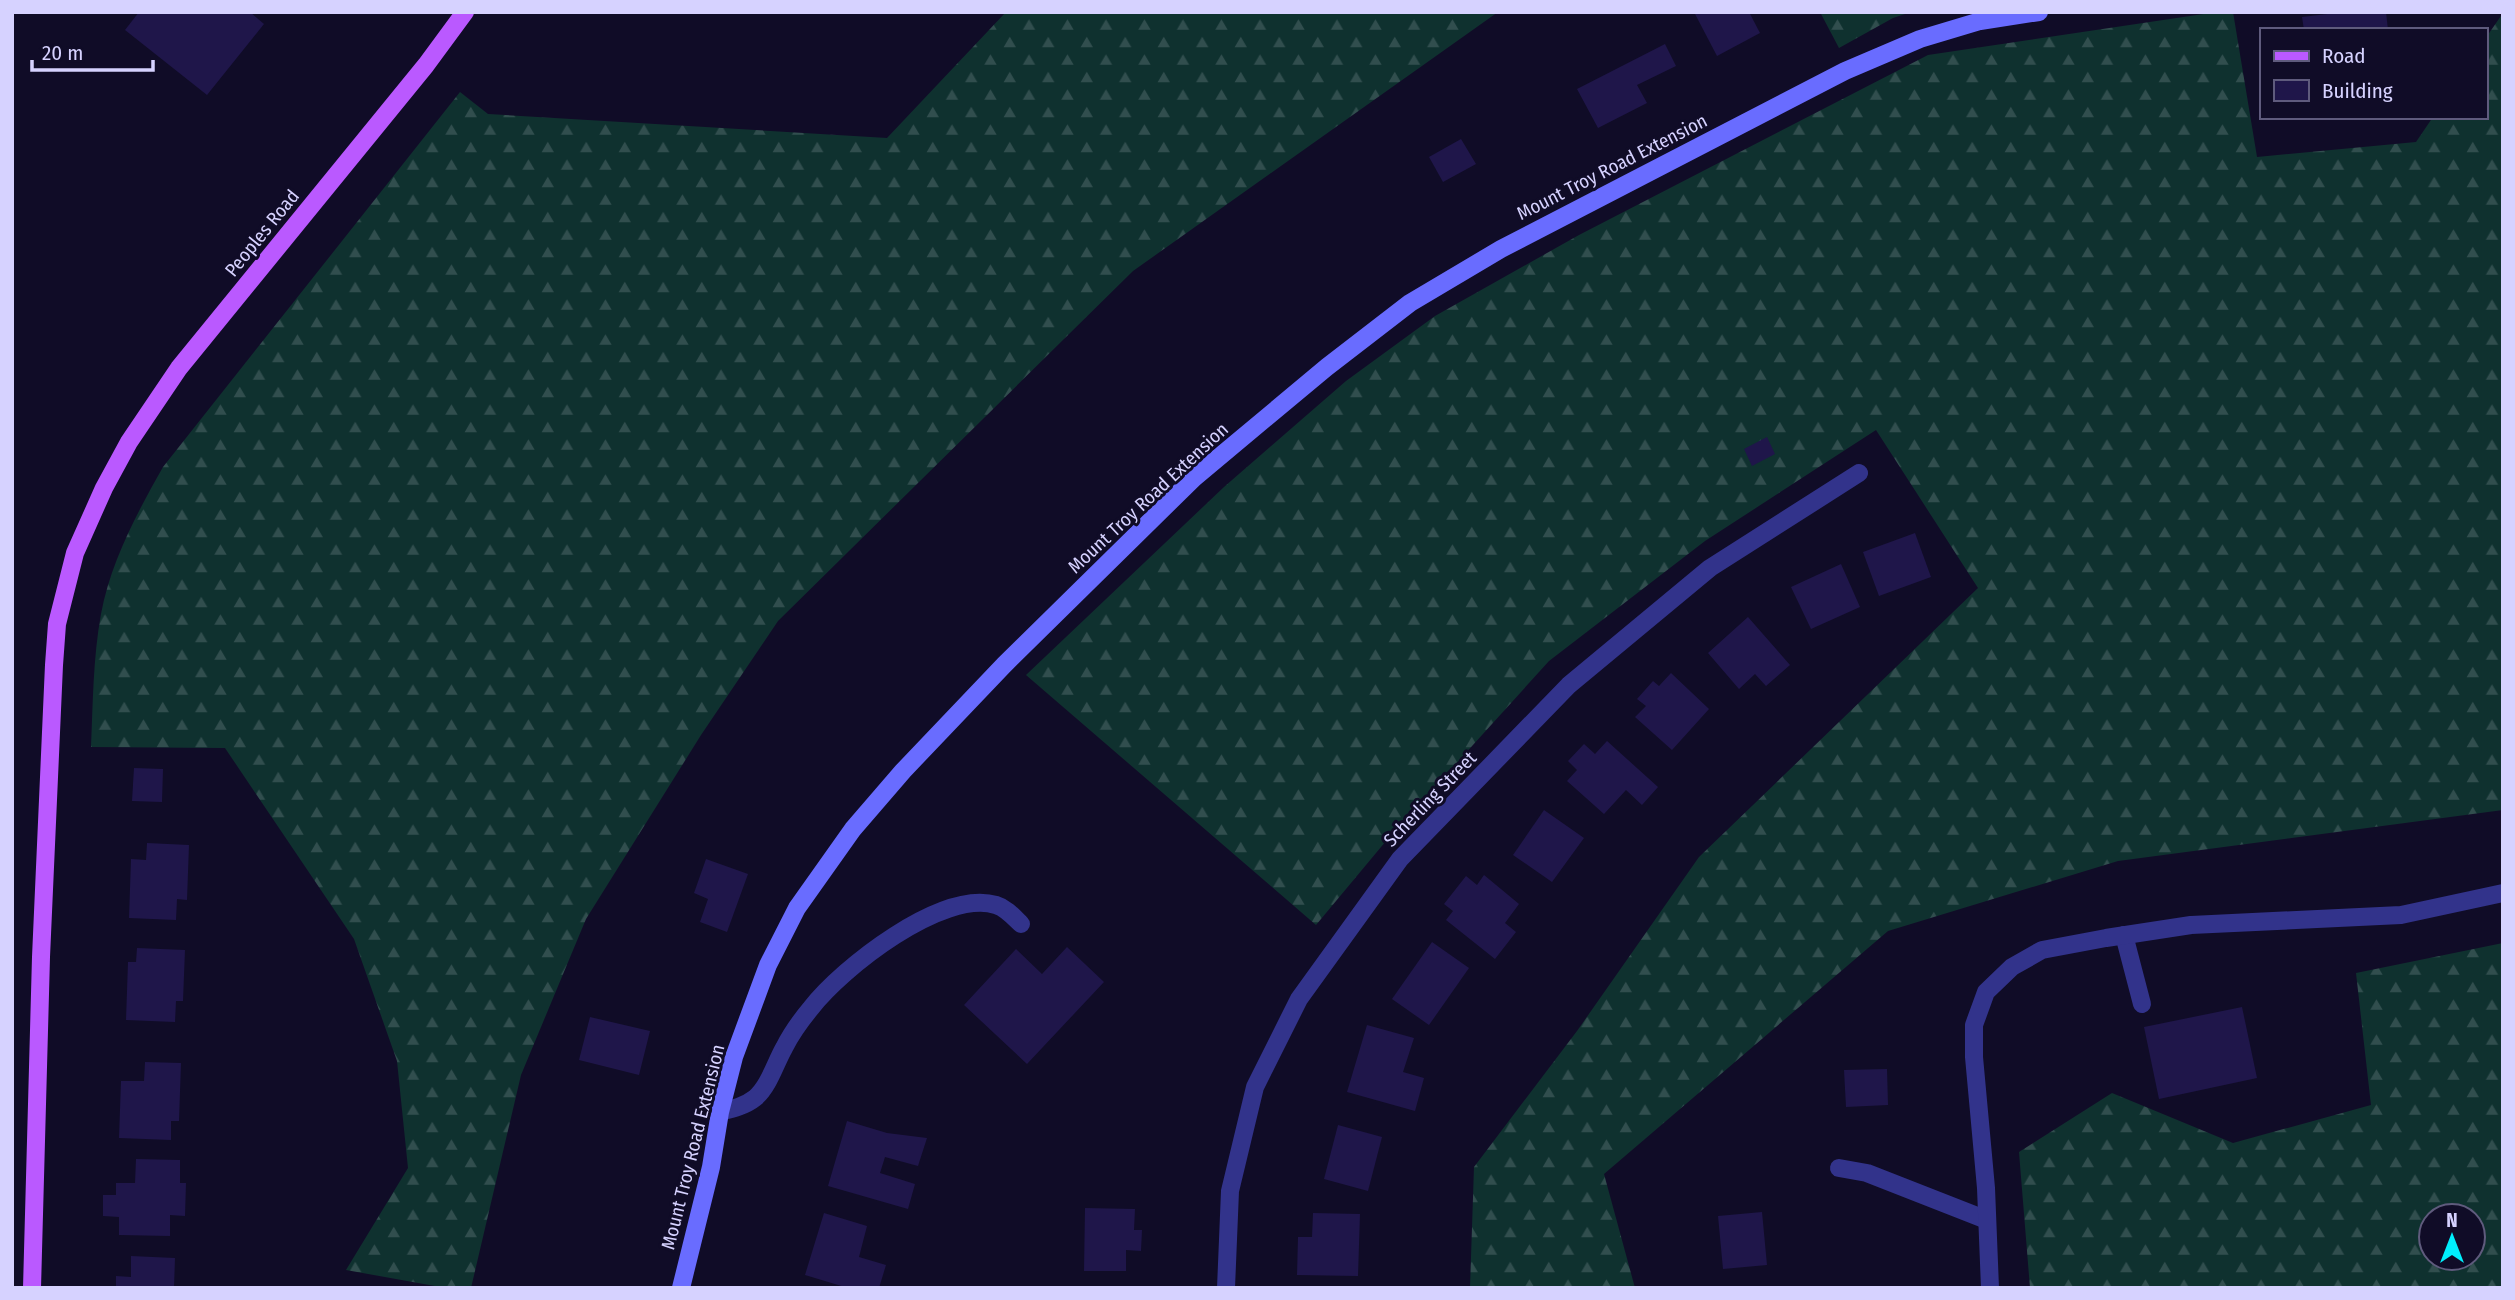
<svg xmlns="http://www.w3.org/2000/svg" width="2515" height="1300" viewBox="0 0 2515 1300" font-family="'Fira Sans Condensed',sans-serif">
	<style>
		.forest { fill: url(#forest-firs); fill-rule: evenodd }
		.building { fill: #1f164a }
		.lines { fill: none; stroke-linecap: round; stroke-linejoin: round }
		.lane { stroke: #32338b; stroke-width: 18 }
		.street { stroke: #32338b; stroke-width: 18 }
		.secondary { stroke: #696cff; stroke-width: 18 }
		.primary { stroke: #ba59ff; stroke-width: 18 }
		.labels { text-anchor: middle; dominant-baseline: central; stroke-width: 6; stroke-linejoin: round; paint-order: stroke }
		.street-label { font-size: 19px; fill: #d6d2ff; stroke: #100c27 }
	</style>
	<defs>
		<pattern id="forest-firs" width="22" height="20" patternUnits="userSpaceOnUse" patternTransform="scale(1.75)"><rect width="22" height="20" fill="#0f312f"/><path d="M5 1l3.5 6h-7zM16 11l3.5 6h-7z" fill="#314e4e"/></pattern>
	</defs>
	<rect width="100%" height="100%" fill="#100c27"/>
	<g class="forest">
		<path d="M1006 12H1498L1133 271 778 621 701 735 586 919 521 1075 471 1288H446L346 1270 408 1168 397 1061 354 939 225 748 91 747C93 703 93 658 101 614 111 561 137 513 163 467L460 92 488 114 887 138Z"/>
		<path d="M1820 12H1911L1893 18 1839 48Z"/>
		<path d="M2217 12H2233L2257 157 2416 142 2433 117H2485V39L2503 13V810L2118 861 1888 931 1604 1174 1635 1288H1470L1474 1167 1577 1031 1699 857 1978 588 1876 430 1705 541 1549 661 1386 841 1316 925 1026 675 1224 487 1346 381 1435 316 1579 235 1928 55Z"/>
		<path d="M2503 943V1288H2030L2019 1152 2112 1093 2233 1143 2371 1105 2356 973ZM2473 1216V1258H2431V1216Z"/>
	</g>
	<g class="building">
		<path d="M139 12H250L264 24 207 95 125 30Z"/>
		<path d="M1694 12H1749L1760 33 1717 56Z"/>
		<path d="M2344 12H2386L2388 30H2304L2302 17Z"/>
		<path d="M1665 44 1676 66 1637 85 1647 103 1598 128 1577 89Z"/>
		<path d="M1461 139 1476 164 1443 182 1429 157Z"/>
		<path d="M1767 437 1775 454 1752 466 1744 449Z"/>
		<path d="M1915 533 1931 577 1879 596 1863 552Z"/>
		<path d="M1841 564 1860 607 1811 629 1791 587Z"/>
		<path d="M1748 617 1790 665 1766 686 1755 674 1739 689 1708 653Z"/>
		<path d="M1671 673 1709 709 1672 750 1635 717 1646 706 1637 699 1653 681 1659 686Z"/>
		<path d="M1607 741 1658 787 1642 805 1626 790 1604 814 1567 781 1577 770 1568 761 1584 744 1595 754Z"/>
		<path d="M134 768 163 769 162 802 132 801Z"/>
		<path d="M1544 810 1584 838 1552 882 1513 855Z"/>
		<path d="M147 843 189 845 187 900 177 899 176 920 129 918 131 859 146 860Z"/>
		<path d="M706 859 748 874 727 932 700 922 708 899 694 893Z"/>
		<path d="M1484 875 1519 904 1505 923 1516 932 1495 959 1446 920 1453 911 1444 904 1466 876 1477 885Z"/>
		<path d="M1432 942 1469 968 1429 1025 1392 999Z"/>
		<path d="M1067 947 1104 982 1027 1064 964 1005 1016 949 1042 974Z"/>
		<path d="M137 948 185 950 183 1001H176L175 1022 126 1020 128 962H136Z"/>
		<path d="M2242 1007 2257 1078 2159 1099 2144 1027Z"/>
		<path d="M590 1017 650 1031 639 1075 579 1060Z"/>
		<path d="M1367 1025 1414 1038 1403 1072 1424 1078 1415 1111 1347 1092Z"/>
		<path d="M145 1062 181 1063 179 1121H171V1140L119 1138 121 1081H144Z"/>
		<path d="M1887 1069 1888 1105 1846 1107 1844 1070Z"/>
		<path d="M847 1121 887 1133 927 1138 918 1166 885 1157 880 1173 915 1184 908 1209 828 1186Z"/>
		<path d="M1338 1125 1382 1137 1368 1191 1324 1179Z"/>
		<path d="M136 1159 180 1160V1183H186L185 1216 170 1215V1236L119 1235V1217L103 1216V1195H116V1183H135Z"/>
		<path d="M1085 1208 1135 1209 1134 1230H1142L1141 1251 1126 1250V1271H1084Z"/>
		<path d="M1762 1212 1767 1265 1723 1269 1718 1216Z"/>
		<path d="M824 1213 867 1226 859 1257 886 1265 879 1288H848L805 1275Z"/>
		<path d="M1313 1213 1360 1214 1358 1276 1297 1275 1298 1237H1312Z"/>
		<path d="M131 1256 175 1258 174 1288H116V1276L131 1277Z"/>
	</g>
	<g class="lines">
		<g class="lane">
			<path d="M2124 935 2142 1004"/>
			<path d="M720 1112C732 1109 745 1106 755 1098 769 1086 775 1064 784 1048 791 1034 801 1020 811 1008 842 968 942 889 996 905 1006 908 1013 916 1021 924"/>
			<path d="M1839 1168 1867 1173 1987 1220"/>
			<path d="M1990 1288 1986 1188 1974 1057V1025L1986 992 2012 967 2042 950 2106 938 2191 925 2401 915 2503 893"/>
		</g>
		<path class="street" d="M1226 1288 1230 1191 1255 1087 1299 999 1400 859 1569 685 1710 568 1859 473"/>
		<path class="secondary" d="M681 1288 711 1167 720 1112 734 1057 768 965 797 908 853 829 903 771 1004 665 1194 478 1327 367 1410 303 1501 249 1845 71 1920 39 1980 21 2039 12"/>
		<path class="primary" d="M32 1288 41 957 54 665 57 624 75 553 104 488 129 442 179 368 426 65 465 12"/>
	</g>
	<g class="labels">
		<g class="street-label">
			<text transform="translate(1612 167) rotate(-27)">Mount Troy Road Extension</text>
			<text transform="translate(262 233) rotate(-51)">Peoples Road</text>
			<text transform="translate(1148 498) rotate(-43)">Mount Troy Road Extension</text>
			<text transform="translate(1430 799) rotate(-46)">Scherling Street</text>
			<text transform="translate(693 1147) rotate(-76)">Mount Troy Road Extension</text>
		</g>
	</g>
	<rect width="2515" height="1300" fill="none" stroke="#d6d2ff" stroke-width="28"/>
	<rect x="2260" y="28" width="228" height="91" fill="#100c27" stroke="#5f5b7d" stroke-width="2"/>
	<rect x="2274" y="51" width="35" height="10" fill="#ba59ff" stroke="#5f5b7d" stroke-width="2"/>
	<text x="2322" y="63" font-size="21" fill="#d6d2ff">Road</text>
	<rect x="2274" y="80" width="35" height="21" fill="#1f164a" stroke="#5f5b7d" stroke-width="2"/>
	<text x="2322" y="98" font-size="21" fill="#d6d2ff">Building</text>
	<g transform="translate(2452 1237)"><circle r="33" fill="#100c27" stroke="#5f5b7d" stroke-width="2"/>
	<path d="M0-5L12 26L0 18L-12 26Z" fill="#00effd"/>
	<text y="-10" font-size="19" font-weight="bold" text-anchor="middle" fill="#d6d2ff">N</text>
	</g>
	<path d="M32 60v10h121v-10" fill="none" stroke="#d6d2ff" stroke-width="3.5"/>
	<text x="42" y="60" font-size="21" fill="#d6d2ff" stroke="#100c27" stroke-width="5" paint-order="stroke">20 m</text>
</svg>
